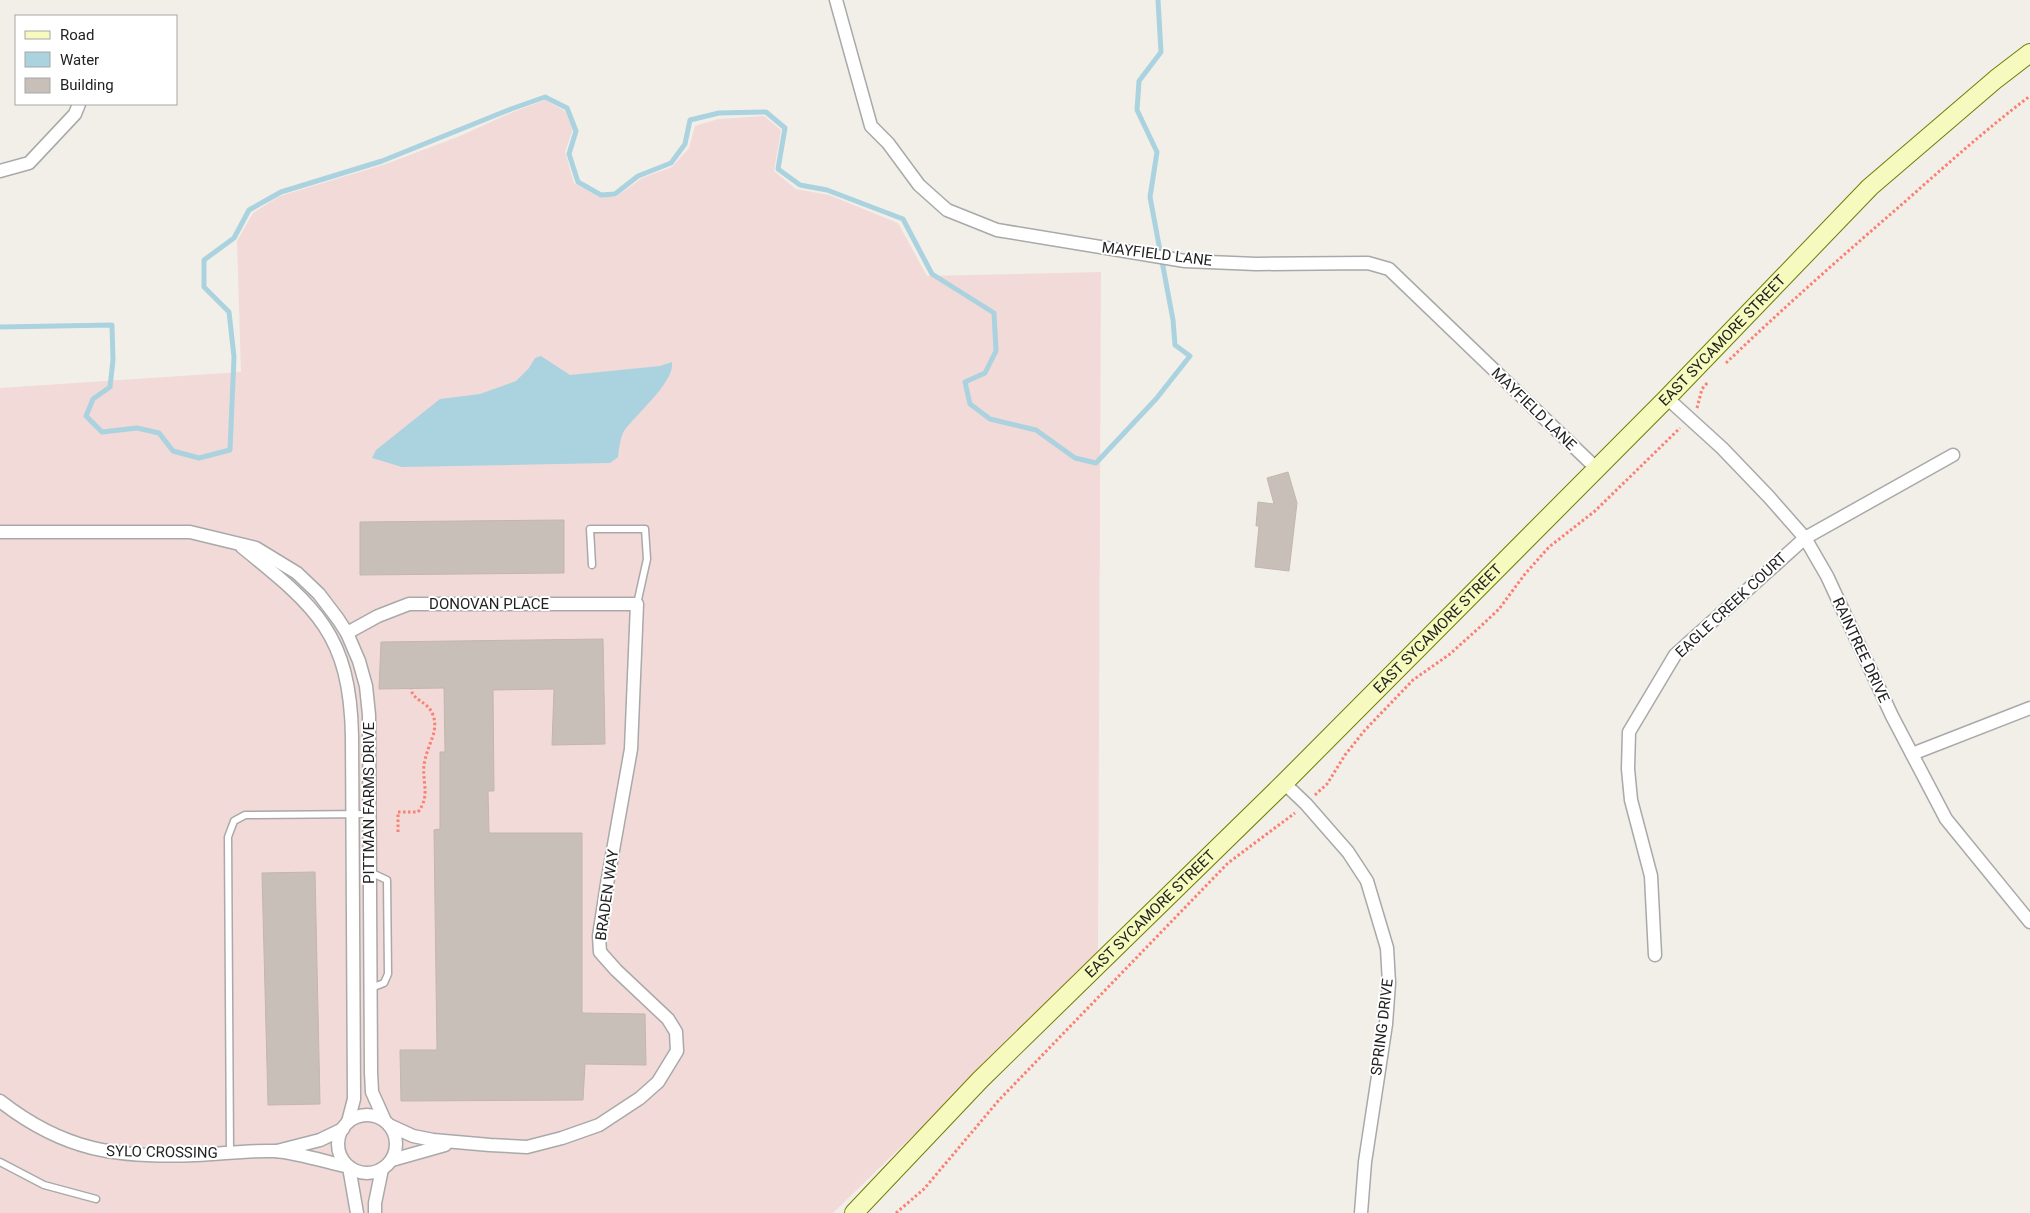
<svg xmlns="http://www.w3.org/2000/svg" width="2030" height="1213" viewBox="0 0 2030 1213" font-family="Roboto,sans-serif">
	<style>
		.commercial { fill: #f2dad9 }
		.water { fill: #aad3df }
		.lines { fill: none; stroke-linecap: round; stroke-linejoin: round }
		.stream { stroke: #aad3df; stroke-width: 5 }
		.building { fill: #c7bfb8; stroke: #c4b6ab }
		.lane-casing { stroke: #a9a9a9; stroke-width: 9 }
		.street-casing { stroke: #a9a9a9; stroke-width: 15 }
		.secondary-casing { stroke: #707d05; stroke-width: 20 }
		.path { stroke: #fa8072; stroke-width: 3; stroke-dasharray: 2.5 2.5; stroke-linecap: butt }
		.lane { stroke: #fff; stroke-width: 6 }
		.street { stroke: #fff; stroke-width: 12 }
		.secondary { stroke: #f7fabf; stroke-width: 18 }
		.labels { text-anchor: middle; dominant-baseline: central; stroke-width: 4; stroke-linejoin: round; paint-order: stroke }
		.street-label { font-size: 15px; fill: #222; stroke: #fff }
	</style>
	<rect width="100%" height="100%" fill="#f2efe9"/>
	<path class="commercial" d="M545 100 565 111 573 129 565 152 574 183 599 197H616L642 178 672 167 689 148 695 126 718 119 764 116 781 130 774 171 796 189 829 195 898 223 927 276 1101 272 1098 956 833 1213H0V388L241 372 237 241 253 213 280 196 386 164 460 136 513 112Z"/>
	<path class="water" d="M541 356 570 375 660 366 672 362C675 382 636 414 624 431 620 438 619 449 618 457L610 463 402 467 372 458 376 450 440 399 480 394 516 381 529 368 535 358Z"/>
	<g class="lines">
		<path class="stream" d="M0 327 112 325 113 360 110 387 93 399 86 416 102 432 137 428 159 433 173 451 199 458 230 450 234 357 229 312 204 287V260L234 238 249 210 281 192 382 161 511 109 545 97 567 108 576 131 569 154 578 182 601 195 615 194 638 176 671 163 685 144 690 120 719 113 766 112 785 128 778 169 800 185 827 190 903 219 932 274 994 313 996 351 985 373 965 382 970 404 990 419 1036 430 1075 458 1096 463 1156 399 1190 356 1175 345 1173 320 1150 197 1157 152 1137 110 1139 81 1161 52 1158 0"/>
	</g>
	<g class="building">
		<path d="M1288 472 1297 503 1289 571 1255 567 1259 526H1256L1258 502 1274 504 1267 478Z"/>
		<path d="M564 520V573L360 575V522Z"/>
		<path d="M603 639 605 744 552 745 554 689 493 690 494 791H488L489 833H582V1013L645 1014 646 1065 585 1064 583 1100 401 1101 400 1050H437L434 830 440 829V752H445L444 688 379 689 381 642Z"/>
		<path d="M315 872 320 1104 268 1105 262 873Z"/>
	</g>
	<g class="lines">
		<defs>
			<g id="lane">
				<path d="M592 565 590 529H645L647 559 637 604"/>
				<path d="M370 872 387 880 388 974 384 983 371 988"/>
				<path d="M230 1153 228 837 234 821 245 815 369 814"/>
				<path d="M0 1162 44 1185 96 1199"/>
			</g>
			<g id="street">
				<path d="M836 0 871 126 888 143 919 185 947 210 997 230 1185 261 1256 264 1368 263 1389 269 1596 468"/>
				<path d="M0 171 29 163 75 114 79 104"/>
				<path d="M1667 398 1722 448 1769 497 1805 538 1827 576 1892 716 1946 819 2030 922"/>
				<path d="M0 532H190L256 548 297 573 319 594 338 619 347 633 359 661 366 686 369 715 371 1072 372 1092 385 1121"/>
				<path d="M242 547C316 607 350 634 352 736L354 1099 348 1122"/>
				<path d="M347 633 378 616 409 604H637L631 749 607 884 599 936 600 952 616 970 668 1019 676 1032 677 1051 658 1082 640 1098 599 1125 562 1138 527 1147 490 1145 433 1140 413 1136 389 1125"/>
				<path d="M1912 754 2030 708"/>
				<path d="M1284 783 1306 804 1348 852 1367 881 1387 948 1389 983 1386 1024 1365 1162 1361 1213"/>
				<path d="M1655 955 1651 876 1631 800 1628 769 1629 732 1675 655 1805 538 1953 455"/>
				<path d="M0 1101C64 1151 116 1158 196 1155 222 1154 249 1150 275 1151 299 1153 326 1162 349 1167L357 1213"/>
				<circle cx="367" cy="1144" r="29"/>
				<path d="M277 1151 320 1140 343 1129"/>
				<path d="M392 1160 445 1145"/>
				<path d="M375 1213V1203L382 1169"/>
			</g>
			<g id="secondary">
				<path id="s1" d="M854 1213 980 1080 1284 783 1667 398 1870 187 1996 79 2030 53"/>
			</g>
		</defs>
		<use href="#lane" class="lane-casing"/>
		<use href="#street" class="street-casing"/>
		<use href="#secondary" class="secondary-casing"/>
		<g class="path">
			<path d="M1726 363C1782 309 1841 257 1900 206 1943 168 1985 130 2030 96"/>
			<path d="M1697 408 1702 389 1708 382"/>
			<path d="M1315 795 1327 784 1345 755 1365 730 1413 680 1450 654 1481 626 1499 609 1525 574 1549 547 1595 511 1680 428"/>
			<path d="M398 832V812H418C432 794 420 779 425 760 428 744 439 731 433 715 428 701 413 701 411 689"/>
			<path d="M896 1213 924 1189 999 1100 1228 863 1295 813"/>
		</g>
		<use href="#lane" class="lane"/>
		<use href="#street" class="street"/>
		<use href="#secondary" class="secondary"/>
	</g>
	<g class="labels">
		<g class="street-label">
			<text transform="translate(1157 254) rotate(7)">MAYFIELD LANE</text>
			<text stroke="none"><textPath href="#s1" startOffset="1231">EAST SYCAMORE STREET</textPath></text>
			<text transform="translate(1534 409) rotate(44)">MAYFIELD LANE</text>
			<text x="489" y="604">DONOVAN PLACE</text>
			<text transform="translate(1731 605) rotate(-43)">EAGLE CREEK COURT</text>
			<text stroke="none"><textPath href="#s1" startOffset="826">EAST SYCAMORE STREET</textPath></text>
			<text transform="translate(1861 650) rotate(65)">RAINTREE DRIVE</text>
			<text transform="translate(369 803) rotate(-90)">PITTMAN FARMS DRIVE</text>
			<text transform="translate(607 895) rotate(-82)">BRADEN WAY</text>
			<text stroke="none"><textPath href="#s1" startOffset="421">EAST SYCAMORE STREET</textPath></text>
			<text transform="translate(1382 1027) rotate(-83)">SPRING DRIVE</text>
			<text transform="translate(162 1152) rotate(1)">SYLO CROSSING</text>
		</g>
	</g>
	<rect x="15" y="15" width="162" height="90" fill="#ffffff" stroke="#a7a7a7"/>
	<rect x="25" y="31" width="25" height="8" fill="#f7fabf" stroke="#a7a7a7"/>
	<text x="60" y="40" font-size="15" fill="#222222">Road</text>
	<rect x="25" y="52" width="25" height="15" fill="#aad3df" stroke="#a7a7a7"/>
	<text x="60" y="65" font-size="15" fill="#222222">Water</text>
	<rect x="25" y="78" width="25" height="15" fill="#c7bfb8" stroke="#a7a7a7"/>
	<text x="60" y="90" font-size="15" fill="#222222">Building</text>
</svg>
